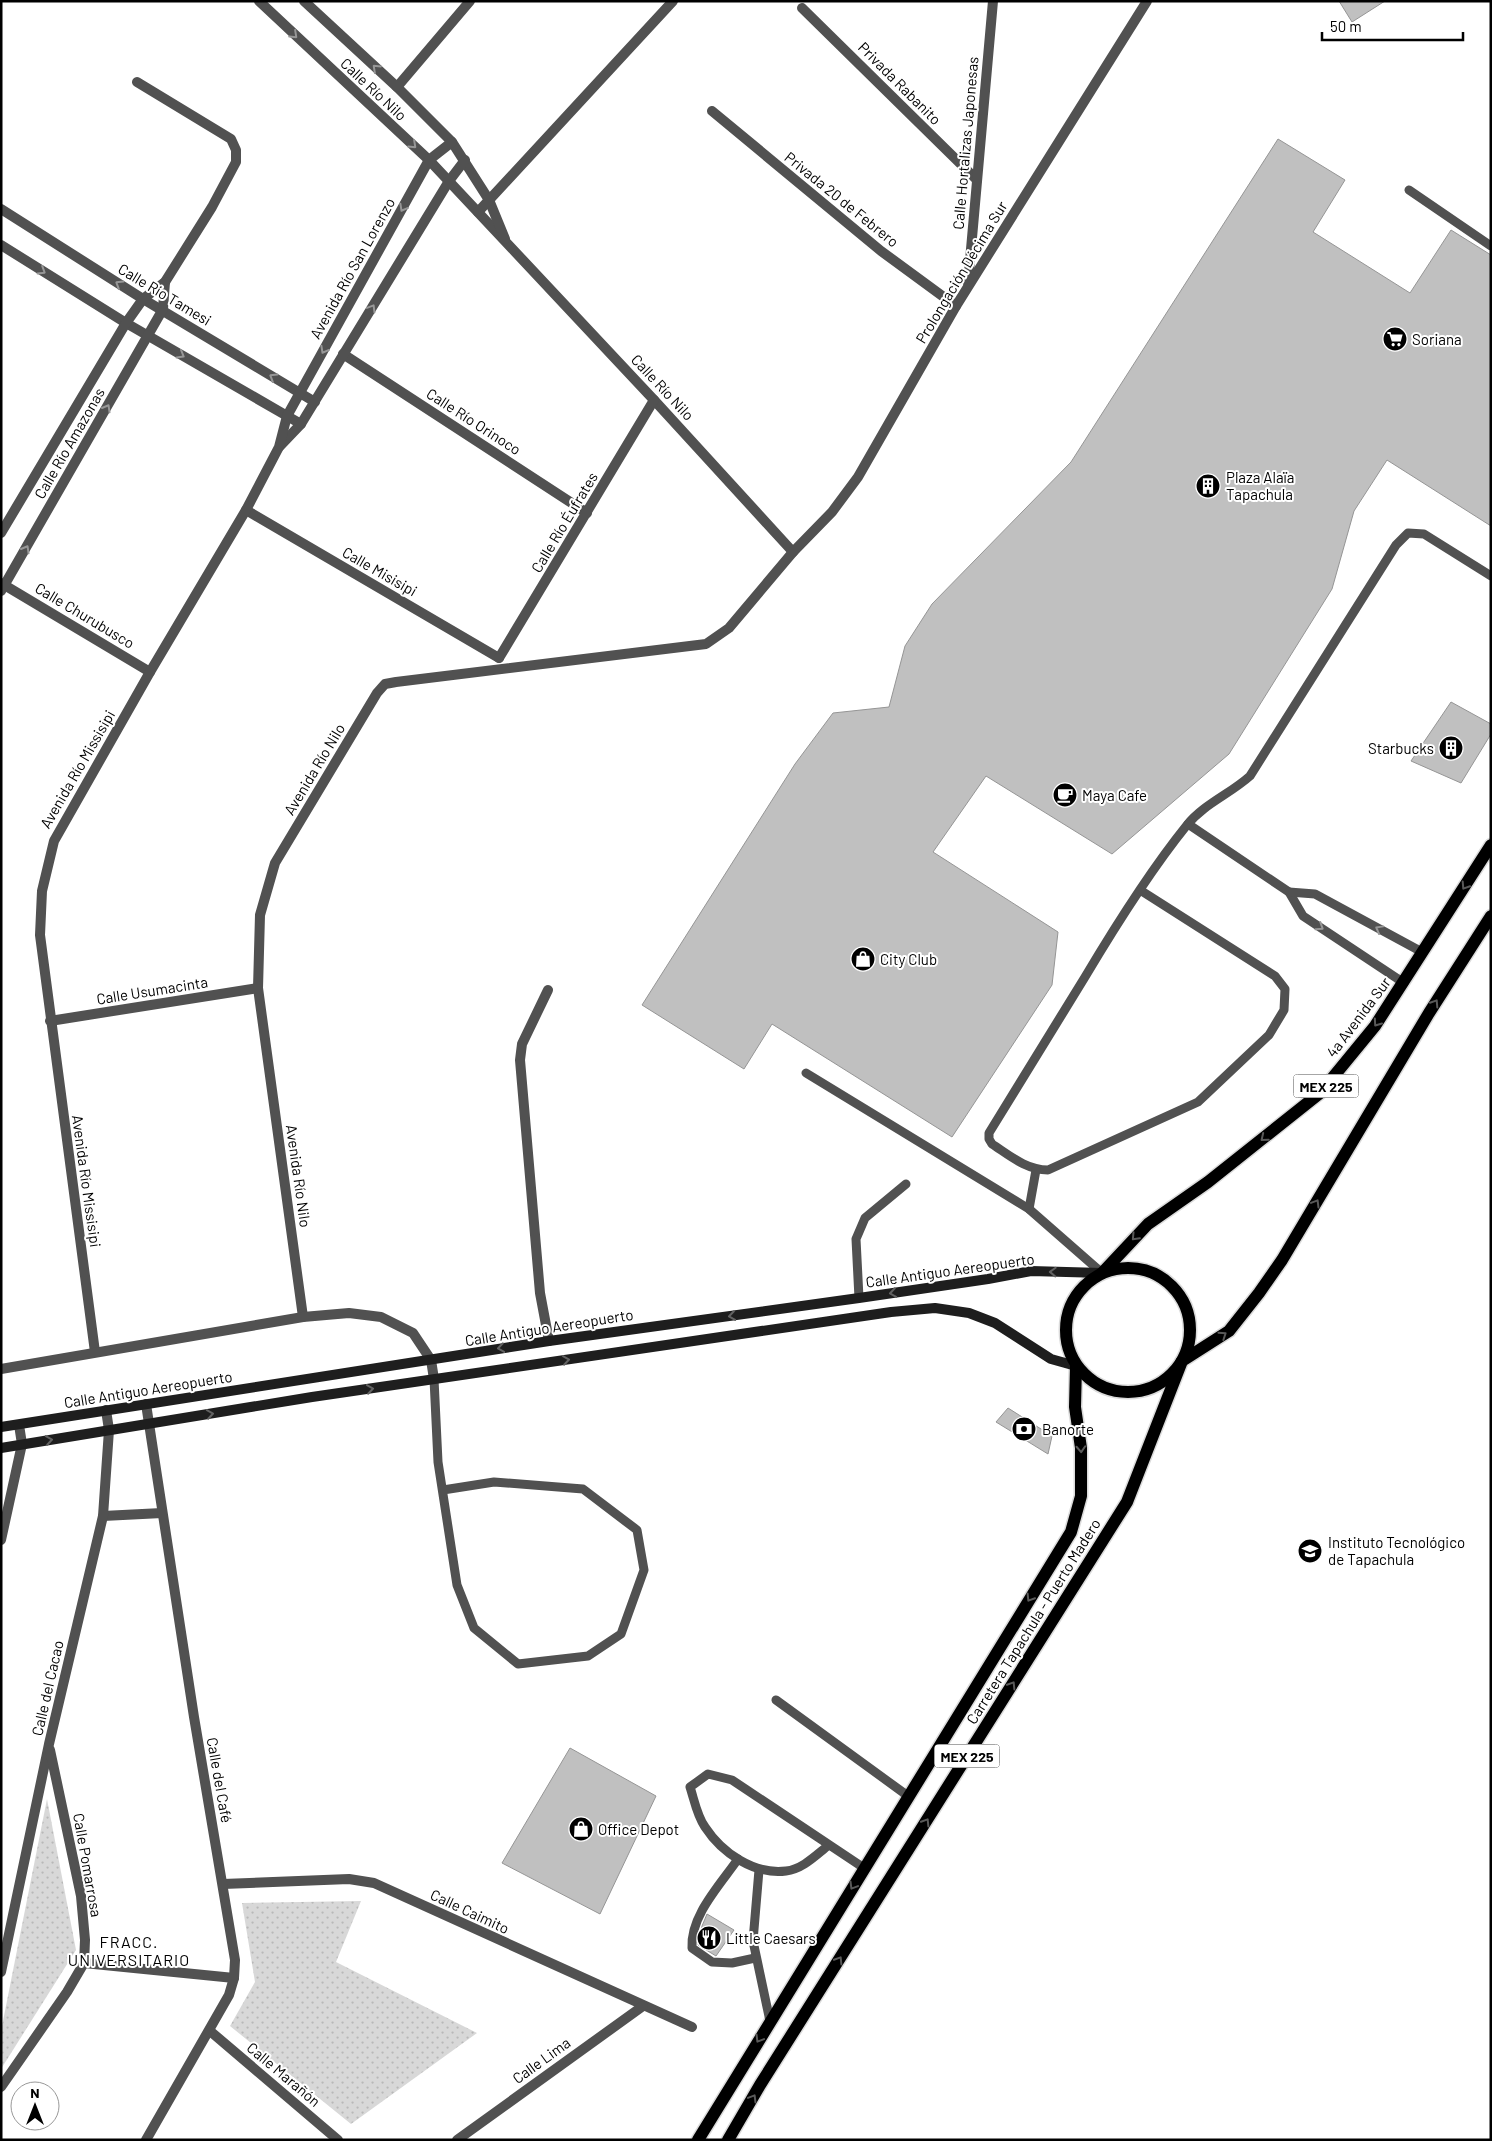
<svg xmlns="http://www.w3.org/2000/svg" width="1492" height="2141" viewBox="0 0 1492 2141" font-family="Barlow,sans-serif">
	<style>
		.grass { fill: url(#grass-dots) }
		.building { fill: #c0c0c0; stroke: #959595 }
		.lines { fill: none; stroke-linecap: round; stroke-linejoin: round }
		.primary-casing { stroke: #dbdbdb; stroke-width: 15 }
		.lane { stroke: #515151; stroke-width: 9 }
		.street { stroke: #515151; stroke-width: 10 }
		.secondary { stroke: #1e1e1e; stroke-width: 10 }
		.primary { stroke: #000; stroke-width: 12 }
		.oneway { stroke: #979797 }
		.oneway2 { stroke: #595959 }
		.oneway3 { stroke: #626262 }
		.labels { text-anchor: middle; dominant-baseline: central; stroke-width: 4; stroke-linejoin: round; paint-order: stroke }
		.shield { fill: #fff; stroke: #4c4c4c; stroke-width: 1 }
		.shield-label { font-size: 14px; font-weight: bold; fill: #000 }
		.street-label { font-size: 15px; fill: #000; stroke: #fff }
		.poi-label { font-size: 15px; fill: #000; stroke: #fff; text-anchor: start }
		.neighbourhood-label { font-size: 16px; letter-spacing: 1px; fill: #000; stroke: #fff }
	</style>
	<defs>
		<pattern id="grass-dots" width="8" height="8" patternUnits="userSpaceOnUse" patternTransform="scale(1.25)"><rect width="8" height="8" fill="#d8d8d8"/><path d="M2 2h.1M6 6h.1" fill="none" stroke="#b8b8b8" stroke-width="1.8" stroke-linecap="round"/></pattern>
	</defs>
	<rect width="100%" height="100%" fill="#fff"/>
	<g class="grass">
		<path d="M47 1799 76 1950 1 2069V2031Z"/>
		<path d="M361 1901 336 1962 477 2033 351 2124 230 2026 255 1982 242 1903Z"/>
	</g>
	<g class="building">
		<path d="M1339 1H1385L1352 22Z"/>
		<path d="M1278 139 1345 180 1313 232 1410 293 1451 230 1491 255V526L1387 460 1354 511 1332 589 1229 754 1112 854 986 776 933 852 1058 932 1052 985 952 1137 772 1024 744 1069 642 1005 795 764 833 713 889 707 905 646 932 604 1071 462Z"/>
		<path d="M1451 702 1491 724V734L1461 783 1411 761Z"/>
		<path d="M1008 1408 1052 1436 1048 1454 996 1422Z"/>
		<path d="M570 1748 656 1796 600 1914 502 1863Z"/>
		<path d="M707 1914 734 1930 716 1956 698 1945 702 1926Z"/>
	</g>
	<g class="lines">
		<defs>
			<g id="primary">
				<circle cx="1128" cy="1330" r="62"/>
				<path d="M1102 1273 1148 1224 1208 1182 1320 1093 1375 1026 1491 845"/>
				<path d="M698 2140 1071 1532 1081 1496V1448L1075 1407 1076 1366"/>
				<path d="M728 2140 760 2085 1127 1502 1182 1361 1229 1331 1259 1293 1282 1260 1429 1013 1491 916"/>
			</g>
		</defs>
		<use href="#primary" class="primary-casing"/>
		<g class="lane">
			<path d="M1409 190 1491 246"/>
			<path d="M1188 824 1289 892 1303 916 1404 983"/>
			<path d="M1140 890 1275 976 1285 989 1284 1010 1269 1035 1198 1102 1048 1170C1026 1170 1009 1155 992 1144L989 1139V1133C1021 1081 1053 1029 1085 977 1116 925 1149 872 1187 825 1204 804 1230 794 1250 776L1396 545 1408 533 1424 534 1491 576"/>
			<path d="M1289 892 1315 894 1422 952"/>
			<path d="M806 1073 1029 1209 1102 1273"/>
			<path d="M1029 1209 1036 1170"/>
			<path d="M859 1298 856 1239 865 1218 906 1184"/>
			<path d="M434 1379 438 1462 457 1585 474 1628 518 1664 588 1656 621 1634 644 1570 637 1530 583 1489 494 1482 443 1490"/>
			<path d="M776 1700 908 1796"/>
			<path d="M829 1845C816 1855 803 1869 786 1871 754 1875 722 1853 705 1827 697 1816 694 1799 690 1787L708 1774 732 1780 864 1868"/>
			<path d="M738 1859C720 1885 690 1916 692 1948L712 1962 732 1963 755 1958"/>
			<path d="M759 1870 753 1941 770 2021"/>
		</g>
		<g class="street">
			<path d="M259 1 429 160 654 400 793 552"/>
			<path d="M304 1 397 87 452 142 489 200 505 239"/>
			<path d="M802 8 977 180"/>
			<path d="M397 87 470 1"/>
			<path d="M712 111 881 251 956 306"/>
			<path d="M1 209 143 299 315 402"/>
			<path d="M478 212 673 1"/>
			<path d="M1 245 126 323 301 424"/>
			<path d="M968 283 993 1"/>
			<path d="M343 354 587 513"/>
			<path d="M280 446 301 424 449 181 465 160"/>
			<path d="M246 510 499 658"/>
			<path d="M1 533 126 323 143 299 165 282 212 207 236 162V150L231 139 137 82"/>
			<path d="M1 583 150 672"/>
			<path d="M1 591 163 309 165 282"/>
			<path d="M499 658 654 400"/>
			<path d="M548 990 522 1044 520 1060 540 1293 549 1341"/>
			<path d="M50 1021 258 988"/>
			<path d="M303 1317 258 988 260 915 275 863 377 693 385 684 396 682 706 644 729 628 793 552 832 512 858 477 956 306 1147 1"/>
			<path d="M95 1352 40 935 42 891 54 841 150 672 246 510 279 447 287 416 429 160 452 142"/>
			<path d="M1 1369 303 1317 349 1313 381 1317 413 1333 431 1360 434 1379"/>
			<path d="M103 1516 162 1513"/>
			<path d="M1 1540 22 1444 19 1425"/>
			<path d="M223 1884 349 1879 374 1883 692 2027"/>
			<path d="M84 1963 234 1978"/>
			<path d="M1 1972 49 1744 103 1516 109 1430 106 1410"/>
			<path d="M210 2031 338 2140"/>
			<path d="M1 2087 67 1992 84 1963 85 1940 81 1896 50 1750"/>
			<path d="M146 2140 229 1995 234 1978 235 1960 194 1717 146 1404"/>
			<path d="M457 2140 643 2006"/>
		</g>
		<g class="secondary">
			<path d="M1 1427 549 1341 859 1298 988 1279 1031 1271 1102 1273"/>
			<path d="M1 1448 312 1397 891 1312 935 1308 969 1313 995 1323 1051 1359 1076 1366"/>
		</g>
		<use href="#primary" class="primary"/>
	</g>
	<defs><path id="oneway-chevron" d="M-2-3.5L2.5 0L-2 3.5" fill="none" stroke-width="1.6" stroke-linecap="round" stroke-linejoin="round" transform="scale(1.25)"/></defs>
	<g class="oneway">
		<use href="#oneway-chevron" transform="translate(294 35) rotate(43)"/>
		<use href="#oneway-chevron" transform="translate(376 68) rotate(-137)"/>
		<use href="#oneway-chevron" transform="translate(413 145) rotate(43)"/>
		<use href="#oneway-chevron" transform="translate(403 208) rotate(119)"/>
		<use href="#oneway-chevron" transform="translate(42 271) rotate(32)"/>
		<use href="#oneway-chevron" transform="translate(119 284) rotate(-148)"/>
		<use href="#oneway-chevron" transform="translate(372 308) rotate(-59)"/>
		<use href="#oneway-chevron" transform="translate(324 350) rotate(119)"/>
		<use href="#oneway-chevron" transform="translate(181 355) rotate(30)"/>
		<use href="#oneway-chevron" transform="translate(273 377) rotate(-148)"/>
		<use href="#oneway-chevron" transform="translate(107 408) rotate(-60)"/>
		<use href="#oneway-chevron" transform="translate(26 549) rotate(-60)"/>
		<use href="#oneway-chevron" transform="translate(1320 927) rotate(33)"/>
		<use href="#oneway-chevron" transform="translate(1379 929) rotate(-151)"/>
	</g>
	<g class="oneway2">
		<use href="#oneway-chevron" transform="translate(1465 886) rotate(123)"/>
		<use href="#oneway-chevron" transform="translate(1435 1003) rotate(-57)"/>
		<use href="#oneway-chevron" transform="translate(1377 1023) rotate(125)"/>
		<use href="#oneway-chevron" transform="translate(1264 1138) rotate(141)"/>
		<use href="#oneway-chevron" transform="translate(1316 1203) rotate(-59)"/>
		<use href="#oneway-chevron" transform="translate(1135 1237) rotate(133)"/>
		<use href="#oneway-chevron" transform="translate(1223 1335) rotate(-34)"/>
		<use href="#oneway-chevron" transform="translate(1081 1449) rotate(87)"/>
		<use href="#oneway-chevron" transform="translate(1030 1598) rotate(122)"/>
		<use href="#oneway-chevron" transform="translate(1012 1685) rotate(-58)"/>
		<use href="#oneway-chevron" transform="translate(926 1822) rotate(-58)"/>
		<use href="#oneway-chevron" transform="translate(853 1886) rotate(121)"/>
		<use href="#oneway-chevron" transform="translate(839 1960) rotate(-58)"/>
		<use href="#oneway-chevron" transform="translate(759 2039) rotate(121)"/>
		<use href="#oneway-chevron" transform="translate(753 2098) rotate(-59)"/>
	</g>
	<g class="oneway3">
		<use href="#oneway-chevron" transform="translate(1053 1272) rotate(-178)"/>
		<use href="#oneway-chevron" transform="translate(893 1293) rotate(171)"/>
		<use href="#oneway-chevron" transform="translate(732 1316) rotate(172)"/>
		<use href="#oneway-chevron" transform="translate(501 1348) rotate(171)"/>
		<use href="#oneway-chevron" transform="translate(566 1360) rotate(-8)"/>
		<use href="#oneway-chevron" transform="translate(370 1389) rotate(-8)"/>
		<use href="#oneway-chevron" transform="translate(210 1414) rotate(-9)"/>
		<use href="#oneway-chevron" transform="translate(49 1440) rotate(-9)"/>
	</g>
	<defs>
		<symbol id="supermarket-disc" viewBox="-11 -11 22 22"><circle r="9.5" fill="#000" stroke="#fff"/><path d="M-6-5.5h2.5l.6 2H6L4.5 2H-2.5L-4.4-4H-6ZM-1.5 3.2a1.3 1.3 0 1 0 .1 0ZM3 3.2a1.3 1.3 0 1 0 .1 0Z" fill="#fff"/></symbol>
		<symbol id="building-disc" viewBox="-11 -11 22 22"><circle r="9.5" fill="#000" stroke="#fff"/><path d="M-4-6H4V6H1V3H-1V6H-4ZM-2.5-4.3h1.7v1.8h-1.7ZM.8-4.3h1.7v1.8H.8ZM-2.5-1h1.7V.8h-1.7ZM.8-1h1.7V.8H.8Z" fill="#fff"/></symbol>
		<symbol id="cafe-disc" viewBox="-11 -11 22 22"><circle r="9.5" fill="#000" stroke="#fff"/><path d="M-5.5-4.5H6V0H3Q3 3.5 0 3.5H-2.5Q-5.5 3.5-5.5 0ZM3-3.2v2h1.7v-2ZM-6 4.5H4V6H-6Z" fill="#fff"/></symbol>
		<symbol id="shop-disc" viewBox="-11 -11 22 22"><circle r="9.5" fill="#000" stroke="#fff"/><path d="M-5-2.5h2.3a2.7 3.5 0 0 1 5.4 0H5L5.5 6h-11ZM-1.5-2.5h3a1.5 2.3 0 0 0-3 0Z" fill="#fff"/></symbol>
		<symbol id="bank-disc" viewBox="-11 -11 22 22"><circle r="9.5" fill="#000" stroke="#fff"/><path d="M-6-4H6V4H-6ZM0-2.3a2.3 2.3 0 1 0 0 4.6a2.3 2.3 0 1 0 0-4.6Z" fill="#fff"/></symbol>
		<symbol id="university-disc" viewBox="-11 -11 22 22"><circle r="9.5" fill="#000" stroke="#fff"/><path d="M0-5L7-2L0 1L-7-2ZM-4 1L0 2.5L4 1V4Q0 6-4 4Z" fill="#fff"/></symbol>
		<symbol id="restaurant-disc" viewBox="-11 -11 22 22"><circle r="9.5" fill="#000" stroke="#fff"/><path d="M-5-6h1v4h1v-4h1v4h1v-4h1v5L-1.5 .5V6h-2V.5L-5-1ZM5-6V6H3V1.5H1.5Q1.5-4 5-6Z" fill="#fff"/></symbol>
	</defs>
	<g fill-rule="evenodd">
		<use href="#supermarket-disc" x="1381" y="325" width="28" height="28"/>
		<use href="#building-disc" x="1194" y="472" width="28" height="28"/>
		<use href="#building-disc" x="1437" y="734" width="28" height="28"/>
		<use href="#cafe-disc" x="1051" y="781" width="28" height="28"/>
		<use href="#shop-disc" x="849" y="945" width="28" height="28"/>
		<use href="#bank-disc" x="1010" y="1415" width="28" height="28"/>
		<use href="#university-disc" x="1296" y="1537" width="28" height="28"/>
		<use href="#shop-disc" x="567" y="1815" width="28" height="28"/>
		<use href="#restaurant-disc" x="695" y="1924" width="28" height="28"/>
	</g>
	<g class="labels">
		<g class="shield">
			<rect x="1293.5" y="1074.5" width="65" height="23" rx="4"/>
			<rect x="934.5" y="1744.5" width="65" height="23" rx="4"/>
		</g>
		<g class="shield-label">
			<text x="1326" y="1086">MEX 225</text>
			<text x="967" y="1756">MEX 225</text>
		</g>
		<g class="street-label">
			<text transform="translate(900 83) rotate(45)">Privada Rabanito</text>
			<text transform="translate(374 89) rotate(43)">Calle Río Nilo</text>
			<text transform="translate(965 143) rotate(-85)">Calle Hortalizas Japonesas</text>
			<text transform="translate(842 199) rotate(39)">Privada 20 de Febrero</text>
			<text transform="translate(352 268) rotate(-61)">Avenida Río San Lorenzo</text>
			<text transform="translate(961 272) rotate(-59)">Prolongación Décima Sur</text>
			<text transform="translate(165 294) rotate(31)">Calle Río Tamesi</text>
			<text transform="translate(663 387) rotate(47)">Calle Río Nilo</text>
			<text transform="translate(474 421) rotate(33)">Calle Río Orinoco</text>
			<text transform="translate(69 443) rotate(-60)">Calle Río Amazonas</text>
			<text transform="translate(564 522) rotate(-59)">Calle Río Éufrates</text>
			<text transform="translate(380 571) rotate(30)">Calle Misisipi</text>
			<text transform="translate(85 615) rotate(31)">Calle Churubusco</text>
			<text transform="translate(77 769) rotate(-60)">Avenida Río Missisipi</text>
			<text transform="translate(314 769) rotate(-59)">Avenida Río Nilo</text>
			<text transform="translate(152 990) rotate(-9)">Calle Usumacinta</text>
			<text transform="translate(1358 1017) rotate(-53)">4a Avenida Sur</text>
			<text transform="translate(299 1176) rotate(82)">Avenida Río Nilo</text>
			<text transform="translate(87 1181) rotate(82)">Avenida Río Missisipi</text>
			<text transform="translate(950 1270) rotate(-8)">Calle Antiguo Aereopuerto</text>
			<text transform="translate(549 1327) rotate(-9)">Calle Antiguo Aereopuerto</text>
			<text transform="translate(148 1389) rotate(-9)">Calle Antiguo Aereopuerto</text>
			<text transform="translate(1033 1621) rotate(-58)">Carretera Tapachula - Puerto Madero</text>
			<text transform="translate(47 1688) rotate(-77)">Calle del Cacao</text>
			<text transform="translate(220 1780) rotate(80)">Calle del Café</text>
			<text transform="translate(88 1865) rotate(80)">Calle Pomarrosa</text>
			<text transform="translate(470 1911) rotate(25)">Calle Caimito</text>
			<text transform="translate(541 2060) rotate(-36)">Calle Lima</text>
			<text transform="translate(284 2074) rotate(40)">Calle Marañón</text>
		</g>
		<g class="poi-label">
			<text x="1412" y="339">Soriana</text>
			<text x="1226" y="477">Plaza Alaïa<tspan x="1226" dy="17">Tapachula</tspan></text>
			<text x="1434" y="748" text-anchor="end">Starbucks</text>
			<text x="1082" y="795">Maya Cafe</text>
			<text x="880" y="959">City Club</text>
			<text x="1042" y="1429">Banorte</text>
			<text x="1328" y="1542">Instituto Tecnológico<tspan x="1328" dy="17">de Tapachula</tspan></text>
			<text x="598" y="1829">Office Depot</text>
			<text x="726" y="1938">Little Caesars</text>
		</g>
		<g class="neighbourhood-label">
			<text x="129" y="1941">FRACC.<tspan x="129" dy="18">UNIVERSITARIO</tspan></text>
		</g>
	</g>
	<rect width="1492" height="2141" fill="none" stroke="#000000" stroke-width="5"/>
	<g transform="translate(35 2106)"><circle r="24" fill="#ffffff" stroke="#999999"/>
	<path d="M0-4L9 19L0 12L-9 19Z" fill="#000000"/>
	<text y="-8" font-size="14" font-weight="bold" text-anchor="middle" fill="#000000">N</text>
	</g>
	<path d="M1322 32v8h141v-8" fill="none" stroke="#000000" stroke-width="2.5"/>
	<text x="1330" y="32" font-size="15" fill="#000000" stroke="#ffffff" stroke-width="4" paint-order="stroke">50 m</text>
</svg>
